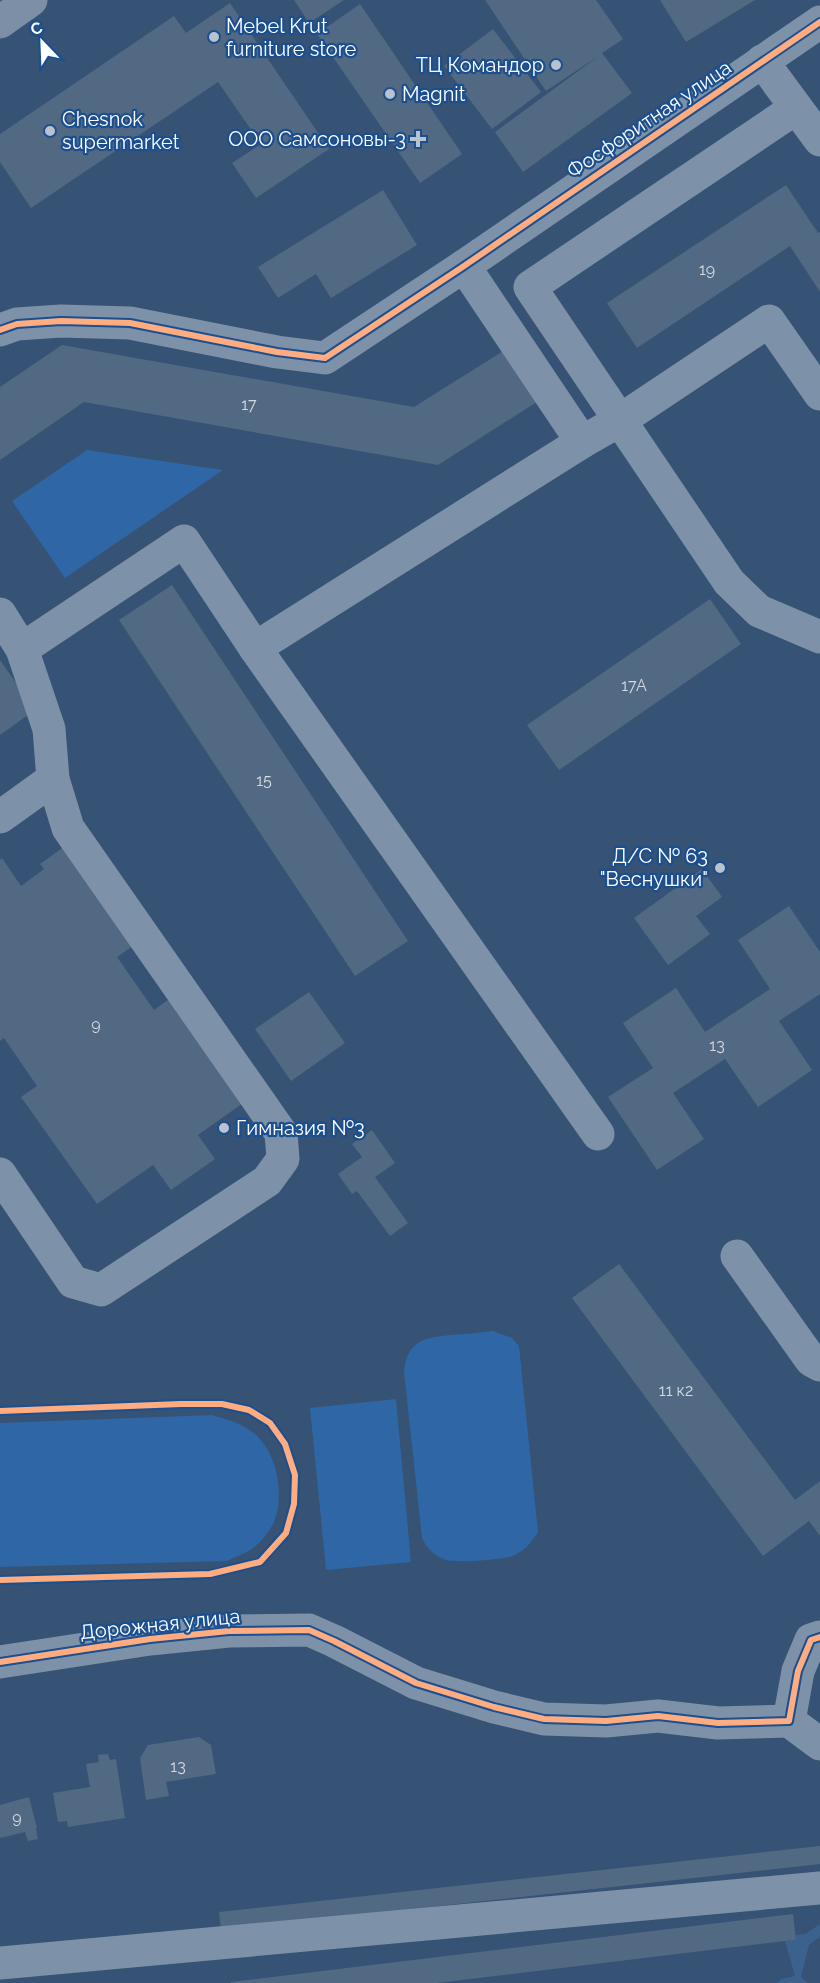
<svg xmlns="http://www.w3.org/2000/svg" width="820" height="1983" viewBox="0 0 820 1983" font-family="Raleway,sans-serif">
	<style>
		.green { fill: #2f66a5 }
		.water { fill: #3b618d }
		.building { fill: #526984 }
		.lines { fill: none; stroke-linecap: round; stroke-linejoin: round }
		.minor { stroke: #7d92a8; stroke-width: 33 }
		.major { stroke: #7d8ea7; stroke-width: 33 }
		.cycleway-casing { stroke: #1b4f8f; stroke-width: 10 }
		.cycleway { stroke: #ffac80; stroke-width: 6 }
		.poi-dot { fill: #b9c2ce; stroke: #1b4f8f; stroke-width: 2 }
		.labels { text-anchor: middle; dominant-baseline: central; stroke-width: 4.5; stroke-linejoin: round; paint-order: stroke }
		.number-label { font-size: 16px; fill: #d4dae0 }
		.poi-label { font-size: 20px; fill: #fff; stroke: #1b4f8f; text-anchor: start }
		.street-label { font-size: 20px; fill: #fff; stroke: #1b4f8f }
	</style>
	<rect width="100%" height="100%" fill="#365274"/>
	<g class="green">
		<path d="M87 450 223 470 65 578 12 501Z"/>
		<path d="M493 1331 512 1338 519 1346 538 1532C532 1542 525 1550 515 1555 506 1560 456 1563 446 1560 435 1556 427 1549 422 1538L404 1372C407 1341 423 1338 450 1335 464 1334 478 1333 493 1331Z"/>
		<path d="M396 1399 411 1562 326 1570 310 1408Z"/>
		<path d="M212 1415C229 1420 245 1424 258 1437 278 1456 285 1499 273 1524 270 1530 264 1538 259 1543 252 1551 237 1556 227 1561L0 1567V1423Z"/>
	</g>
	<path class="water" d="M820 1924V1937L809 1945 801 1977 808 1983H777L781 1979 795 1976 785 1941 796 1940V1935L805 1934Z"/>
	<g class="building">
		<path d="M294 0H344L309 23Z"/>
		<path d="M485 0H596L623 39 602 53 632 93 523 172 495 132 600 55 546 91Z"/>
		<path d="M660 0H755L686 42Z"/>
		<path d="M230 3 329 149 256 198 232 163 261 144 218 82 31 208 0 162V134L174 16 186 33Z"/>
		<path d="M360 4 462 154 420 183 317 34Z"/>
		<path d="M493 29 541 92 492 129 444 66Z"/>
		<path d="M786 185 818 233 820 232V292L790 246 637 348 607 303Z"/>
		<path d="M383 190 417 245 331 298 316 274 278 298 258 267Z"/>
		<path d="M62 345 414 407 508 348 540 400 438 465 84 402 0 460V387Z"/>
		<path d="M172 585 408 941 355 976 119 620Z"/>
		<path d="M710 599 741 644 559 770 527 725Z"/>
		<path d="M0 660 35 710 0 735Z"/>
		<path d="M64 847 133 946 117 957 154 1010 172 997 246 1101 198 1135 215 1159 171 1190 153 1165 97 1204 21 1097 37 1086 4 1038 0 1041V860L2 858 21 886 44 869 40 864Z"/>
		<path d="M702 869 722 897 696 916 710 934 668 965 634 918Z"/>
		<path d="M789 906 820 952V994L779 1021 812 1070 758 1107 725 1059 673 1093 704 1139 657 1170 608 1097 653 1068 623 1023 676 988 705 1032 770 989 738 940Z"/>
		<path d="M309 992 345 1043 291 1081 255 1029Z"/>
		<path d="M372 1130 395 1163 375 1177 408 1223 390 1236 357 1191 352 1194 338 1174 362 1157 352 1144Z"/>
		<path d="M619 1264 795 1500 820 1481V1536L809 1521 763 1556 572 1298Z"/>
		<path d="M199 1737 211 1745 216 1774 166 1782 169 1796 146 1800 140 1758 148 1745Z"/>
		<path d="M108 1754 110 1760 116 1759 125 1818 68 1827 67 1821 58 1822 53 1793 90 1787 86 1764 99 1762 98 1755Z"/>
		<path d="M29 1797 37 1828 36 1829 38 1839 28 1841 25 1832 0 1838V1805Z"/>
		<path d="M820 1846V1864L221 1930 219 1912Z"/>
		<path d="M793 1914 796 1940 785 1941 437 1983H231V1982Z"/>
	</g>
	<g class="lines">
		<g class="minor">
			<path d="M762 61 820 140"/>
			<path d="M796 108 530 287 729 582 759 611 820 637"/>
			<path d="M464 266 582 442"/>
			<path d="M0 330 17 324 61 321 130 323 277 352 325 358 464 266 820 22"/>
			<path d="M0 614 22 649 49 729 53 779 68 828 281 1133 283 1159 267 1181 101 1290 73 1282 0 1174"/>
			<path d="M255 648 582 442 619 421 769 321 820 394"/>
			<path d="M22 649 184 541 255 648 598 1134"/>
			<path d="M0 817 53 779"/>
			<path d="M737 1256 811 1360 820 1365"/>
			<path d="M0 1662 150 1639 229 1631 309 1630 334 1641 416 1683 494 1707 544 1719 606 1721 658 1716 718 1723 789 1721"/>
			<path d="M789 1721 798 1671 811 1640 820 1637"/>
			<path d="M789 1721 820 1744"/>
			<path d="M0 1963 820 1888"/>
		</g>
		<path class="major" d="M0 22 31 0"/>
		<defs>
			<g id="cycleway">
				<path d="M0 330 17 324 61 321 130 323 277 352 325 358 464 266 820 22"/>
				<path d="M0 1411 181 1404H222L249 1410 270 1423 285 1444 295 1475 294 1504 286 1533 260 1562 210 1574 0 1580"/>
				<path d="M0 1662 150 1639 229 1631 309 1630 334 1641 416 1683 494 1707 544 1719 606 1721 658 1716 718 1723 789 1721 798 1671 811 1640 820 1637"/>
			</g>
		</defs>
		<use href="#cycleway" class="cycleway-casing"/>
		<use href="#cycleway" class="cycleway"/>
	</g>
	<g class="poi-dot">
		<circle cx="214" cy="37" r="6"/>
		<circle cx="556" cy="65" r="6"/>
		<circle cx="390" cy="94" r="6"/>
		<circle cx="50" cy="131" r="6"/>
		<path d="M415 130h6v6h6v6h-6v6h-6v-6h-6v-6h6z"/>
		<circle cx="720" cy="868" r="6"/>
		<circle cx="224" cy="1128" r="6"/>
	</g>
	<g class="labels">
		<g class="number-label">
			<text x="707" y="269">19</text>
			<text x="249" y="404">17</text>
			<text x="634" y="685">17А</text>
			<text x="264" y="780">15</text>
			<text x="96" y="1024">9</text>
			<text x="717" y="1045">13</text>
			<text x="676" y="1390">11 к2</text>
			<text x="178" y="1766">13</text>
			<text x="17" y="1817">9</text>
		</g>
		<g class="poi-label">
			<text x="226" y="26">Mebel Krut<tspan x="226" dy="23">furniture store</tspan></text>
			<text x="544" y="65" text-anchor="end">ТЦ Командор</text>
			<text x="402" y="94">Magnit</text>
			<text x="62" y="119">Chesnok<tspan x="62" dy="23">supermarket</tspan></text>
			<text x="406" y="139" text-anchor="end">ООО Самсоновы-3</text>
			<text x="708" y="856" text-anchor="end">Д/С № 63<tspan x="708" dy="23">"Веснушки"</tspan></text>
			<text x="236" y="1128">Гимназия №3</text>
		</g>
		<g class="street-label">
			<text transform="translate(649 119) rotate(-34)">Фосфоритная улица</text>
			<text transform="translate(160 1624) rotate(-6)">Дорожная улица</text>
		</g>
	</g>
	<g transform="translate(42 42) rotate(337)" stroke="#1b4f8f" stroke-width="4.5" paint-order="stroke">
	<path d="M0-4.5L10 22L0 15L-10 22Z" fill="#ffffff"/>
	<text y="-9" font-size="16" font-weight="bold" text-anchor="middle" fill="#ffffff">С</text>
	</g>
</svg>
